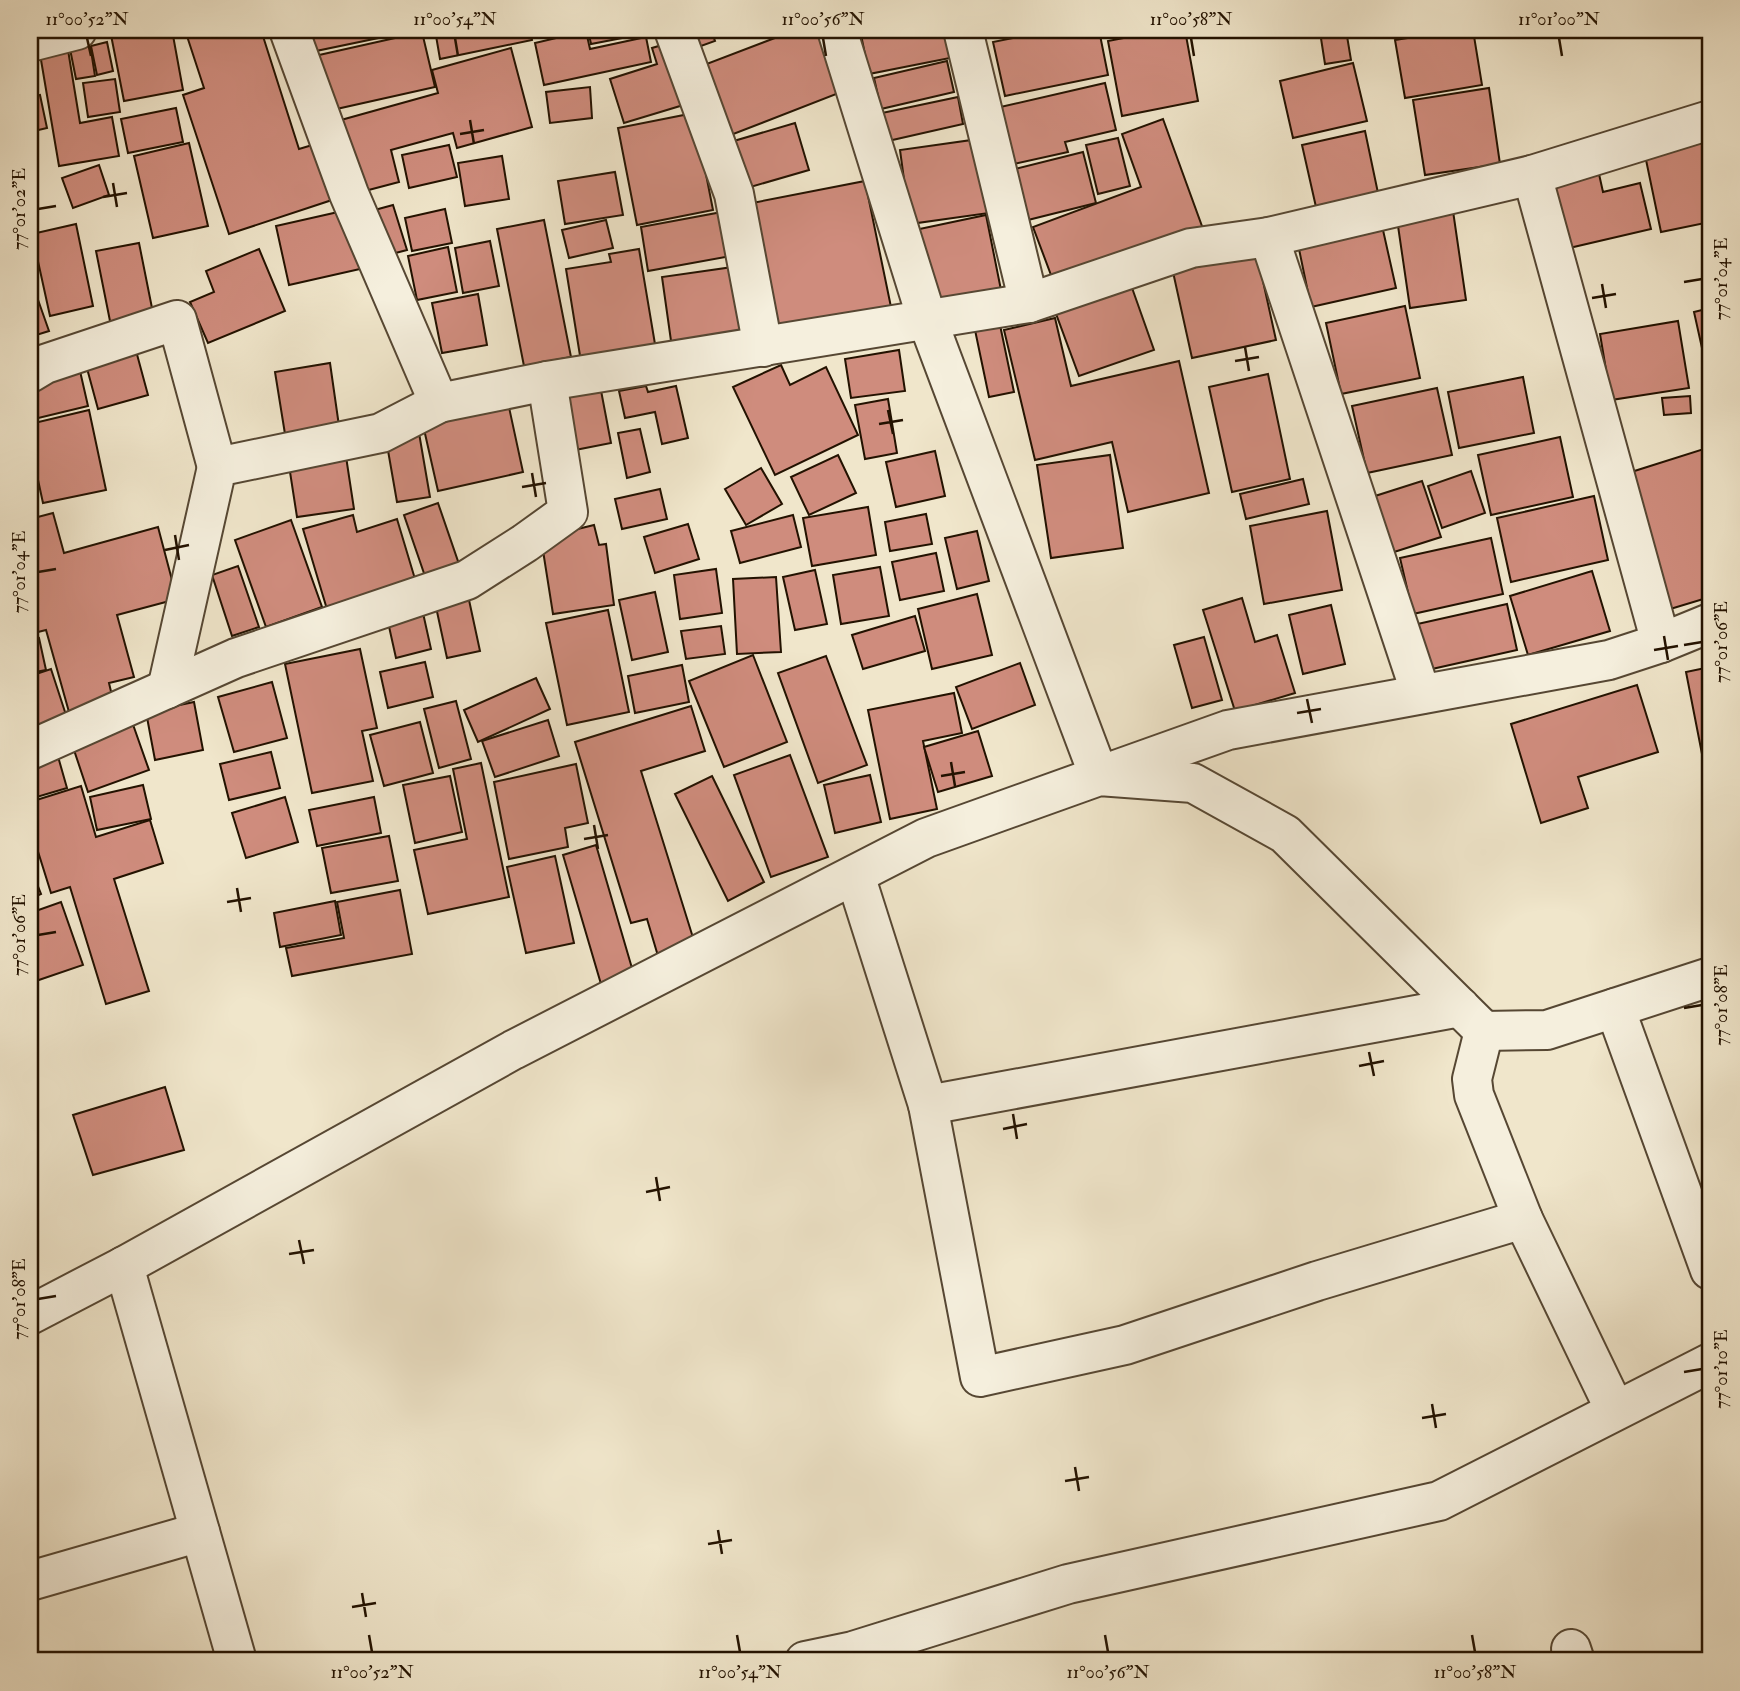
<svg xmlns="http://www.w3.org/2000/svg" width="1740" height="1691" viewBox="0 0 1740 1691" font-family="'IM FELL Double Pica',serif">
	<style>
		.building { fill: #cf8c7d; stroke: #231200; stroke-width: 2 }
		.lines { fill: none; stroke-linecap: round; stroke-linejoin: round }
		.minor-casing { stroke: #564733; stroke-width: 42 }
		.minor { stroke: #f5efdd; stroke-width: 38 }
		.ticks { fill: none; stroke: #231200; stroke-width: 2.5 }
		.neatline { fill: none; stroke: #231200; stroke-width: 2.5 }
		.ticks-label { font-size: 18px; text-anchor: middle; fill: #231200 }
	</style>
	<rect width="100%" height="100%" fill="#f0e6cb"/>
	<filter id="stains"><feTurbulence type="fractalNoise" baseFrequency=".00286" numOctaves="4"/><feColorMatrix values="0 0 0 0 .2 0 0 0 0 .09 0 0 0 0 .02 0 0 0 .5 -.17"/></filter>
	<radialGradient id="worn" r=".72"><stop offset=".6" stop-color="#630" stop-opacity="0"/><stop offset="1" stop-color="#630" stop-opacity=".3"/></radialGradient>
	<g class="building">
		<path d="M110 30H172L183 90 124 101Z"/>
		<path d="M185 30H261L299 149 319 143 338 198 229 234 183 95 204 88Z"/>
		<path d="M311 30H417L316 51Z"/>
		<path d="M435 30H530L532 40 440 59Z"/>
		<path d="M588 30H637L638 35 591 44Z"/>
		<path d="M679 30H711L715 41 687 51Z"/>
		<path d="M796 30H820L844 91 723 138 696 68Z"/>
		<path d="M860 30H944L950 58 869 74Z"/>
		<path d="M1053 30H1099L1108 75 1005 96 993 42Z"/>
		<path d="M1165 30H1185L1198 101 1122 116 1108 41Z"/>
		<path d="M1332 30H1346L1351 60 1325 64 1320 32Z"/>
		<path d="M1459 30H1473L1482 85 1405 98 1395 40Z"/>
		<path d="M586 31 590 49 646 37 651 62 544 85 535 43Z"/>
		<path d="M422 32 435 87 332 110 319 55Z"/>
		<path d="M107 42 113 71 97 75 91 46Z"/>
		<path d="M672 42 690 103 624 123 610 79 657 64 652 48Z"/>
		<path d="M90 44 95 76 76 79 70 49Z"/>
		<path d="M511 48 532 127 457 148 453 133 391 150 399 182 361 192 341 120 438 93 432 70Z"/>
		<path d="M68 50 80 123 112 117 119 156 59 166 40 54Z"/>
		<path d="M947 61 954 92 881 109 874 78Z"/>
		<path d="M30 63 33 89 30 90Z"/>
		<path d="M1353 63 1367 121 1293 138 1280 81Z"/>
		<path d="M115 79 120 112 88 117 83 83Z"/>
		<path d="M1105 83 1116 130 1065 142 1068 152 1009 165 996 108Z"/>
		<path d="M590 87 592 118 550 123 546 92Z"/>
		<path d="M1489 88 1500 164 1425 175 1413 100Z"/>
		<path d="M40 95 47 128 30 132V97Z"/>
		<path d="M958 97 963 124 888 141 882 113Z"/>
		<path d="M176 108 183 142 128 153 121 119Z"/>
		<path d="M694 113 713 210 637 225 618 128Z"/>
		<path d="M1163 119 1203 229 1054 283 1033 227 1141 187 1122 134Z"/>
		<path d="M795 123 809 170 740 190 727 143Z"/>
		<path d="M1365 131 1378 193 1316 207 1302 145Z"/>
		<path d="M1118 138 1130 186 1098 194 1086 145Z"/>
		<path d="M979 139 989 213 910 224 900 150Z"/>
		<path d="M1710 141V222L1661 232 1645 155Z"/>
		<path d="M189 143 208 226 153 238 134 156Z"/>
		<path d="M449 145 457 177 409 188 402 155Z"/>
		<path d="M1083 152 1096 203 1020 222 1007 171Z"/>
		<path d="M502 156 509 199 465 206 458 163Z"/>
		<path d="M99 165 109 195 73 208 62 178Z"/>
		<path d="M615 172 623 215 565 224 558 181Z"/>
		<path d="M1599 174 1603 192 1640 183 1651 229 1565 249 1551 185Z"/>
		<path d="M865 181 891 307 768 332 742 205Z"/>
		<path d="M393 205 407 250 384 256 371 211Z"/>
		<path d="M445 209 452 243 412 251 405 218Z"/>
		<path d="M347 210 360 269 289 285 276 226Z"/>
		<path d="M1453 211 1466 300 1410 308 1397 219Z"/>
		<path d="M722 212 731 256 648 271 641 227Z"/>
		<path d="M986 215 1002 295 926 310 910 231Z"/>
		<path d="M544 220 571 357 524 366 497 229Z"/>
		<path d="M606 220 613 248 569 258 562 230Z"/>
		<path d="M76 224 93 306 50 316 32 234Z"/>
		<path d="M1383 230 1396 288 1311 307 1299 249Z"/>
		<path d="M490 241 499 286 463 293 455 248Z"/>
		<path d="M139 243 154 318 111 326 96 251Z"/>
		<path d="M448 247 457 292 417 300 408 256Z"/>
		<path d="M259 249 285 311 208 343 190 302 214 292 206 271Z"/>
		<path d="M639 249 657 356 582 368 566 269 611 262 609 254Z"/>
		<path d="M1257 254 1276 340 1192 358 1173 272Z"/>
		<path d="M740 266 751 343 673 355 662 277Z"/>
		<path d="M30 277 49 331 30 337Z"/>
		<path d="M1131 285 1154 350 1079 376 1055 311Z"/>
		<path d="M478 294 487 345 442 353 432 303Z"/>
		<path d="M1405 306 1420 378 1341 394 1326 323Z"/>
		<path d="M1710 308V365L1706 366 1694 312Z"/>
		<path d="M1055 318 1071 386 1179 361 1209 493 1128 512 1112 442 1035 460 1004 330Z"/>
		<path d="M1678 321 1689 388 1611 400 1600 334Z"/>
		<path d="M1000 325 1014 392 989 397 975 330Z"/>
		<path d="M135 347 148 395 98 409 85 361Z"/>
		<path d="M899 350 905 391 851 398 845 359Z"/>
		<path d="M330 363 339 426 285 434 275 372Z"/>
		<path d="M781 365 790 385 826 367 858 435 775 475 733 387Z"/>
		<path d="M80 371 88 406 30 420V382Z"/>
		<path d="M1268 374 1290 479 1232 492 1209 387Z"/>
		<path d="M1523 377 1534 433 1459 448 1448 392Z"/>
		<path d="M599 380 611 443 570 451 558 388Z"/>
		<path d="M646 386 648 392 676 386 688 438 662 444 655 412 625 418 619 391Z"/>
		<path d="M1437 388 1452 455 1367 473 1352 406Z"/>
		<path d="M1690 396 1691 413 1664 415 1662 398Z"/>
		<path d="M507 398 523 472 438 491 421 416Z"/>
		<path d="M888 399 897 453 865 459 855 405Z"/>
		<path d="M89 410 106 490 43 503 30 443V424Z"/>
		<path d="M640 429 650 472 627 478 618 433Z"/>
		<path d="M419 433 430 497 397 502 386 439Z"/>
		<path d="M1560 437 1573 497 1491 515 1478 455Z"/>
		<path d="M1710 447V597L1667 610 1625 474Z"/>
		<path d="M345 450 354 509 297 517 288 459Z"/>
		<path d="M935 451 945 496 896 507 886 462Z"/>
		<path d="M838 455 856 493 809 515 791 477Z"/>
		<path d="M1110 455 1123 548 1051 558 1037 465Z"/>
		<path d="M761 468 782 504 746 525 725 489Z"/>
		<path d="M1471 471 1485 513 1442 528 1428 486Z"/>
		<path d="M1303 479 1309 504 1246 519 1240 494Z"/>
		<path d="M1422 481 1441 537 1391 553 1372 497Z"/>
		<path d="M660 489 667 519 622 529 615 499Z"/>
		<path d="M1594 496 1608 560 1511 582 1497 518Z"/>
		<path d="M438 503 461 570 427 582 404 515Z"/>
		<path d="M868 507 876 555 812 566 803 518Z"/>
		<path d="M1327 511 1342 590 1264 604 1250 526Z"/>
		<path d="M53 513 64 553 158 527 177 599 117 615 134 677 109 683 113 700 69 712 46 630 30 634V519Z"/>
		<path d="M926 514 932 544 890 551 885 522Z"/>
		<path d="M353 515 357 532 397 519 418 589 329 616 303 529Z"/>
		<path d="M793 515 801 547 740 563 731 531Z"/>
		<path d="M291 520 322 607 266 627 235 540Z"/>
		<path d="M688 524 699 559 655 573 644 537Z"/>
		<path d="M594 525 599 545 606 544 614 605 553 614 541 538Z"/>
		<path d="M977 531 989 581 957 589 945 538Z"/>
		<path d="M1491 538 1503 594 1413 614 1400 558Z"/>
		<path d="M936 553 944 591 900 600 892 562Z"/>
		<path d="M238 566 259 627 232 636 212 575Z"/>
		<path d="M880 567 889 616 841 624 833 575Z"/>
		<path d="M716 569 722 613 680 619 674 575Z"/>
		<path d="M815 570 827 624 795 630 783 577Z"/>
		<path d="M1592 571 1610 631 1528 655 1510 596Z"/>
		<path d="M776 577 781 652 737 654 733 579Z"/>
		<path d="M466 586 480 651 447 658 433 593Z"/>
		<path d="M655 592 668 652 632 660 619 600Z"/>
		<path d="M977 594 992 655 932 669 918 609Z"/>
		<path d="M1242 598 1255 642 1277 635 1295 693 1235 711 1203 610Z"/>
		<path d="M421 604 431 649 396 658 386 613Z"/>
		<path d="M1507 604 1517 650 1423 671 1413 625Z"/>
		<path d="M1331 605 1345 664 1303 674 1289 615Z"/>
		<path d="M608 610 629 712 567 725 546 623Z"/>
		<path d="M915 616 925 651 863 669 852 635Z"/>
		<path d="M721 626 725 654 686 659 681 631Z"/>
		<path d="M1204 637 1222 700 1192 708 1174 645Z"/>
		<path d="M39 638 46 670 30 673V640Z"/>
		<path d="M360 649 377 728 362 731 373 781 312 793 285 664Z"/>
		<path d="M753 655 787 742 724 767 689 681Z"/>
		<path d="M826 656 867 765 818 783 778 673Z"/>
		<path d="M425 662 433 697 388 708 380 672Z"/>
		<path d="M1020 663 1035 705 972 729 956 687Z"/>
		<path d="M682 665 689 702 635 713 628 676Z"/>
		<path d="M1710 667V752L1702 754 1686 672Z"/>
		<path d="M51 669 67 718 30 730V676Z"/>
		<path d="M536 678 550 709 478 742 464 710Z"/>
		<path d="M272 682 287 738 234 752 218 697Z"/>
		<path d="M1637 685 1658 752 1578 777 1588 808 1541 823 1511 724Z"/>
		<path d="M954 693 962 733 923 741 937 809 890 819 868 710Z"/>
		<path d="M456 701 471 759 439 768 424 709Z"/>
		<path d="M194 702 203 750 155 760 146 712Z"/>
		<path d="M691 706 705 751 641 771 695 944 658 956 647 919 631 923 575 742Z"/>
		<path d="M130 716 149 770 88 792 70 738Z"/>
		<path d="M548 720 559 756 495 777 482 741Z"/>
		<path d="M420 722 433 773 384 786 370 735Z"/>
		<path d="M978 731 992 776 938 792 924 747Z"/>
		<path d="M271 752 280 788 229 800 220 764Z"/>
		<path d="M57 753 67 788 30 799V762Z"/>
		<path d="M790 755 828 857 771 877 734 775Z"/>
		<path d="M481 763 509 897 428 914 414 850 467 839 453 769Z"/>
		<path d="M576 764 588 823 565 828 568 847 509 859 494 782Z"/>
		<path d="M870 775 881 822 835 833 824 785Z"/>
		<path d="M450 776 462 832 415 843 403 785Z"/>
		<path d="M712 776 764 882 728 901 675 794Z"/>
		<path d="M143 785 151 819 97 830 90 797Z"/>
		<path d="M81 786 96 837 150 820 163 863 114 879 149 991 106 1004 70 887 51 893 30 826V802Z"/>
		<path d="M285 797 298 842 246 858 232 813Z"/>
		<path d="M374 797 381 833 317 846 309 810Z"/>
		<path d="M389 836 398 881 331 893 322 848Z"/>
		<path d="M596 845 634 975 601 984 563 855Z"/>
		<path d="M555 856 574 943 526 953 507 867Z"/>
		<path d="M30 866 41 894 30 899Z"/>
		<path d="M400 890 412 954 292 976 286 948 344 938 337 902Z"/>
		<path d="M335 901 341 935 280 947 274 913Z"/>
		<path d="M61 902 83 965 30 983V913Z"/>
		<path d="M165 1087 184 1150 93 1175 73 1115Z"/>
	</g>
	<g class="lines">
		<defs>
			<g id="minor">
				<path d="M289 30 349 194 439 403 547 381 1029 303 1191 248 1269 237 1421 694"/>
				<path d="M674 30 734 194 763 347"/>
				<path d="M837 30 927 319 1099 776 1228 730 1609 660 1661 643 1710 623"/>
				<path d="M963 30 1029 303"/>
				<path d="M30 42 77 30"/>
				<path d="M1532 175 1661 643"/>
				<path d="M1269 237 1532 175 1710 120"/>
				<path d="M30 373 45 364 177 320 217 467"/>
				<path d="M167 689 217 467 381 433 439 403"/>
				<path d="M30 750 236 658 467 580 525 543 568 512 547 381"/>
				<path d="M855 875 928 1105 1460 1007"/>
				<path d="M1615 1008 1710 1270"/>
				<path d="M1484 1031 1472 1079 1474 1095 1523 1219"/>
				<path d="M928 1105 980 1377 1125 1345 1317 1281 1523 1219 1615 1410"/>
				<path d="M124 1266 237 1661"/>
				<path d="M30 1315 124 1266 513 1050 926 838 1099 776 1193 783 1285 834 1484 1031 1547 1030 1710 977"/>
				<path d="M30 1581 200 1532"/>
				<path d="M1571 1649 1575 1661"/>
				<path d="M805 1661 853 1651 1068 1584 1439 1501 1710 1363"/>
			</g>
		</defs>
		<use href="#minor" class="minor-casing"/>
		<use href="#minor" class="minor"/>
	</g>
	<path class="ticks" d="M87 38 91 56M455 38 458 56M823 38 826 56M1191 38 1194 56M1559 38 1562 56M470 120 474 144M460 134 484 130M113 183 117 207M103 197 127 193M38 209 56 206M1684 282 1702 279M1602 284 1606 308M1592 298 1616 294M1245 347 1249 371M1235 361 1259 357M888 410 893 434M879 424 903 420M532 473 536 497M522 487 546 483M175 535 179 560M165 550 189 545M38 572 56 569M1664 636 1668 660M1684 645 1702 642M1654 650 1678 646M1307 699 1312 723M1297 713 1321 709M951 762 955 786M941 776 965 772M594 825 598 849M584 839 608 835M237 888 241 912M227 902 251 898M38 935 56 932M1684 1008 1702 1005M1369 1052 1374 1076M1359 1066 1384 1061M1013 1114 1017 1139M1003 1129 1027 1124M656 1177 660 1201M646 1192 670 1187M299 1240 304 1264M289 1254 314 1250M38 1299 56 1296M1684 1372 1702 1369M1432 1404 1436 1428M1422 1418 1446 1414M1075 1467 1079 1491M1065 1481 1089 1477M718 1530 722 1554M708 1544 732 1540M362 1593 366 1617M352 1607 376 1603M369 1635 372 1652M737 1635 740 1652M1105 1635 1108 1652M1472 1635 1475 1652"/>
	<rect width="1740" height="1691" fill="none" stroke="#f0e6cb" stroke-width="77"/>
	<rect x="38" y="38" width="1664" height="1614" class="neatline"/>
	<g class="ticks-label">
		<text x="87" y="25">11°00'52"N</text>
		<text x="455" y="25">11°00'54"N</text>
		<text x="823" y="25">11°00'56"N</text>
		<text x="1191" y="25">11°00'58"N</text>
		<text x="1559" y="25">11°01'00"N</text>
		<text transform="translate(19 209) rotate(-90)" y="6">77°01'02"E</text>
		<text transform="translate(1721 279) rotate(-90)" y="6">77°01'04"E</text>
		<text transform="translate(19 572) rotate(-90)" y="6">77°01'04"E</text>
		<text transform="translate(1721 642) rotate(-90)" y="6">77°01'06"E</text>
		<text transform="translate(19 935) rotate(-90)" y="6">77°01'06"E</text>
		<text transform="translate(1721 1005) rotate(-90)" y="6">77°01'08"E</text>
		<text transform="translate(19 1299) rotate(-90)" y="6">77°01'08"E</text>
		<text transform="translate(1721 1369) rotate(-90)" y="6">77°01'10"E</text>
		<text x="372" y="1678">11°00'52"N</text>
		<text x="740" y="1678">11°00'54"N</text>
		<text x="1108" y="1678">11°00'56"N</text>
		<text x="1475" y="1678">11°00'58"N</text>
	</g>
	<rect width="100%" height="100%" filter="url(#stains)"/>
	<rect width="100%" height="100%" fill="url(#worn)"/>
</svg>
